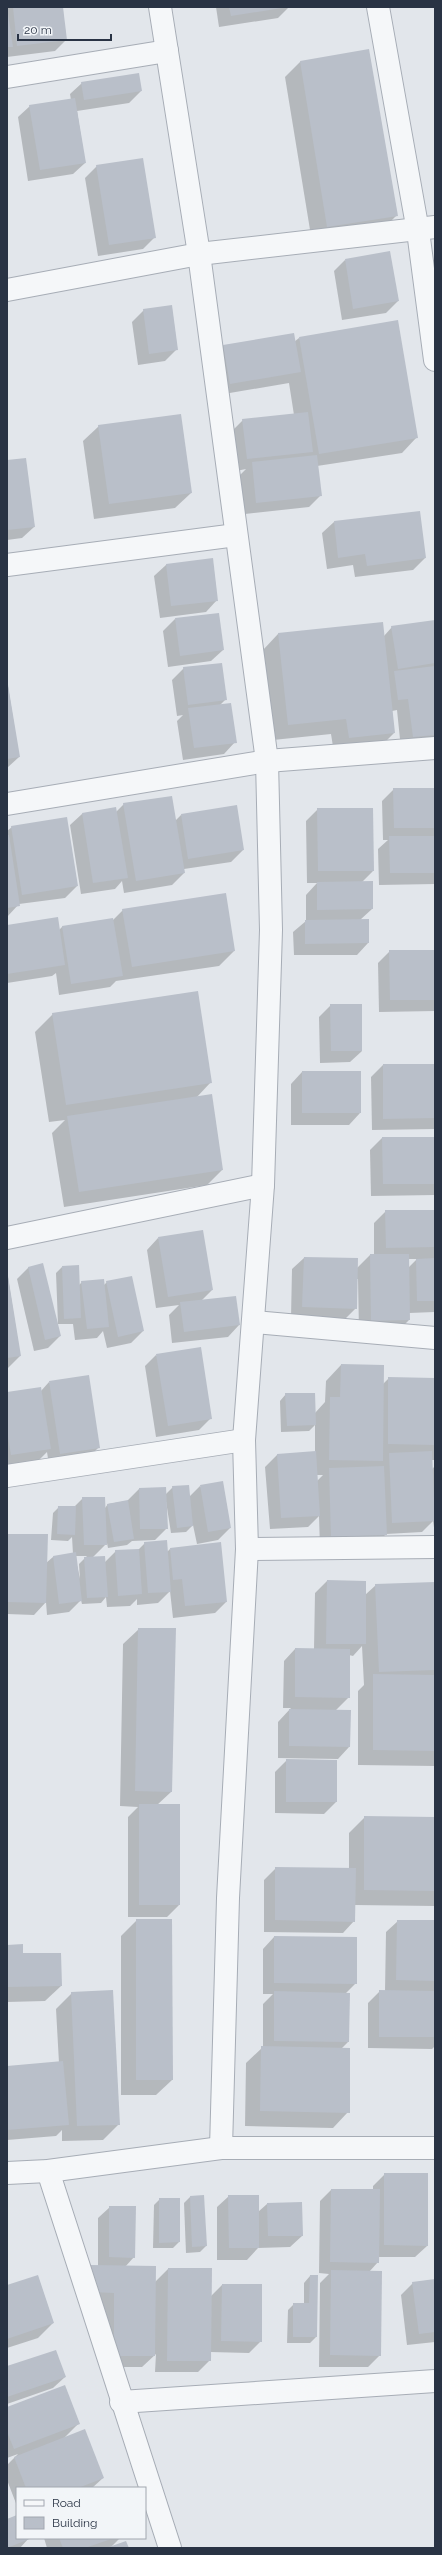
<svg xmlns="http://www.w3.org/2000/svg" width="442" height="2555" viewBox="0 0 442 2555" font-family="Raleway,sans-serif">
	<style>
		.shadow { fill: #0003; fill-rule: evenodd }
		.building { fill: #b9bfc9 }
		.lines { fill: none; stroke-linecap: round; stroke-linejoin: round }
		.minor-casing { stroke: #a7adb6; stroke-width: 24 }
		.minor { stroke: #f5f7f9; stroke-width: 22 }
	</style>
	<rect width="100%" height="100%" fill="#e2e6eb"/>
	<g class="shadow">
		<path d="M7 7H62L66 40 55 51 7 57Z"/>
		<path d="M216 7H289L278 18 219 27Z"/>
		<path d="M368 50 397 215 381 231 312 242 285 77 300 62Z"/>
		<path d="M82 83 141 91 129 103 77 111 85 163 73 174 28 181 18 117 30 106 71 100 70 94Z"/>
		<path d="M97 166 155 237 143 249 98 256 85 178Z"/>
		<path d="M345 260 398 301 386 313 342 320 334 271Z"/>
		<path d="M144 310 177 349 165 361 138 365 132 322Z"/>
		<path d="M299 338 417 437 402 453 317 466 321 495 309 507 245 514 240 475 246 469 236 471 231 432 243 420 294 415 289 383 218 395 212 358 223 346 294 342Z"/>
		<path d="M99 426 191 493 175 508 94 519 83 441Z"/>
		<path d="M7 461 34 527 22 538 7 540Z"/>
		<path d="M334 522 425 558 413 570 355 577 353 565 327 569 322 533Z"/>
		<path d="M212 559 217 600 206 612 160 618 154 576 166 565Z"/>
		<path d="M175 619 223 650 211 661 168 667 163 631Z"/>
		<path d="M435 621V745L401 749 397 710 392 711 394 733 379 748 334 753 331 734 273 740 263 650 278 634 382 623 384 636 392 627Z"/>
		<path d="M184 668 226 699 220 705 235 742 224 754 183 760 177 721 183 715 177 716 172 680Z"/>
		<path d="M7 680 19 757 7 768Z"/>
		<path d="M394 789H435V884L379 885 378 849 388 840H383L382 801Z"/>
		<path d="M124 804 176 820 181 815 243 850 231 862 184 869V873L172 885 124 893 122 881 115 889 81 894 70 825 82 814 116 812Z"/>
		<path d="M318 809H372L373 871 362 882 372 909 360 920 368 943 357 955H294L293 932 306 921V895L317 883H307L306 821Z"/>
		<path d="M12 827 77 886 65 898 19 904 7 917V831Z"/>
		<path d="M123 910 234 951 219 966 116 981 110 987 59 995 56 973 52 976 7 983V926L59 930 62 927 113 920Z"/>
		<path d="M390 951H435V1011L379 1012 378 963Z"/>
		<path d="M331 1005 362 1051 350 1062 320 1063 319 1017Z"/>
		<path d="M53 1014 211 1082 196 1098 222 1170 207 1185 64 1207 52 1133 65 1120 49 1122 35 1032Z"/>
		<path d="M383 1065H435V1129L372 1130 371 1077Z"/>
		<path d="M302 1072 360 1113 349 1125H291V1084Z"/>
		<path d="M382 1138H435V1195L371 1196 370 1150Z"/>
		<path d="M386 1211H435V1312L409 1313V1320L397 1332H359L358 1279H357L356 1308 344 1320 291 1318 292 1269 304 1258 357 1268 370 1255H374V1223ZM408 1259H417L408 1268Z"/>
		<path d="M158 1238 212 1290 201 1301 239 1325 228 1337 172 1343 169 1315 179 1305 156 1308 147 1250Z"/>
		<path d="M29 1267 60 1336 48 1348 34 1351 17 1279Z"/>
		<path d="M62 1267 79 1285 82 1282 104 1285 107 1282 143 1331 131 1343 107 1348 103 1331 97 1338 75 1340 73 1324H58L56 1273Z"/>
		<path d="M7 1271 20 1356 7 1369Z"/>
		<path d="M156 1355 211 1418 199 1430 156 1437 145 1366Z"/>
		<path d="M341 1365 383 1384 389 1378 435 1379V1460H431L432 1469 435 1466V1534L433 1521 422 1532 386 1534 374 1546 320 1548 319 1516 308 1527 270 1529 265 1467 277 1455 315 1452V1425L309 1431 281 1432 280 1401 286 1394 315 1413 325 1402 326 1381ZM317 1475H323L317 1481Z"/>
		<path d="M49 1382 99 1447 87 1459 49 1465 47 1452 39 1460 7 1465V1393L41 1391Z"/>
		<path d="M200 1486 230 1528 218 1540 197 1544 193 1525 186 1532 171 1533 165 1495 167 1528 155 1540 132 1541 127 1545 108 1548 107 1543 93 1557 104 1563 116 1551 138 1550 145 1543 167 1552 170 1549 226 1602 215 1613 173 1618 170 1591 158 1603 137 1605V1599L130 1606 107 1607 106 1597 101 1603 82 1604 81 1600 69 1612 47 1615 46 1602 34 1615 7 1614V1535L46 1563 53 1557 73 1554 72 1537 68 1541 51 1540 53 1513 59 1507H74L83 1498 105 1508 108 1504 127 1501 139 1489 165 1495 173 1487 189 1497ZM75 1556H87L79 1564 80 1579Z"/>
		<path d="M327 1581 365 1595 376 1585 435 1583V1766L358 1765V1691L364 1685 362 1646 353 1656 349 1655V1697L335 1711 349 1747 338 1759 278 1758V1722L291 1708H283L284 1661 295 1649H314L315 1593Z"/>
		<path d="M139 1629H175L171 1792 157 1805 179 1905 167 1917H128V1817L138 1807 120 1806 123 1644Z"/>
		<path d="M287 1760 336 1761V1802L324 1814 275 1813V1772Z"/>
		<path d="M365 1817 435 1818V1906L354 1905V1921L343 1933 264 1932V1880L276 1868 349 1869V1833Z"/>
		<path d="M137 1920 172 2080 156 2095H121V1936Z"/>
		<path d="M398 1921H435V2046L432 2049 368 2048V2003L380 1991H385L386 1932Z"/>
		<path d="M274 1937 356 1983 345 1994 348 2042 342 2048 348 2112 333 2128 245 2126 246 2063 263 2047V2004L273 1994H263V1949Z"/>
		<path d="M7 1946 22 1954 61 1986 45 2001 7 2002Z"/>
		<path d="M72 1993 119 2124 103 2140 62 2141V2130L56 2136 7 2140V2067L59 2063 56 2009Z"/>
		<path d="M385 2174 427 2246 415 2257H378V2262L369 2272 380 2355 368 2367H319L320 2283 329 2274 319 2273 320 2201 331 2190H373V2186Z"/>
		<path d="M203 2196 206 2246 200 2252 186 2253 184 2203 190 2197Z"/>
		<path d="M229 2196 258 2212 267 2204 302 2236 290 2247 258 2248 247 2260H217V2207Z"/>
		<path d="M160 2199H179V2242L173 2248H153L154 2205Z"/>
		<path d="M110 2207 134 2257 125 2267 155 2282 168 2269H211L210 2297 222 2285 261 2341 249 2353 210 2352V2360L198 2372H155L156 2354 142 2367H103V2304H80V2278L92 2266 98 2267V2218Z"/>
		<path d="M310 2276 316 2337 310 2343H287L288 2310 294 2304H304V2283Z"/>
		<path d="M435 2281V2342L407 2345 401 2295 413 2283Z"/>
		<path d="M7 2287 53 2323 38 2338 7 2348Z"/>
		<path d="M7 2367 65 2377 53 2388 7 2404Z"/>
		<path d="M7 2408 78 2424 64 2438 103 2478 92 2488H17V2506L7 2480V2465L18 2454 7 2458Z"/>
		<path d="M17 2516V2538H29L20 2548H7V2520Z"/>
		<path d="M44 2538H120L111 2547 128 2548H47Z"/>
	</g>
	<g class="building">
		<path d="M7 7 13 47H7Z"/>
		<path d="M13 7H63L67 40 17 46Z"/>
		<path d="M229 7H282V8L231 16Z"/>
		<path d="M369 49 398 216 327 227 300 61Z"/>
		<path d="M139 73 142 91 84 100 81 82Z"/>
		<path d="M75 98 86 163 40 170 29 105Z"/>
		<path d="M143 158 156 238 109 245 96 165Z"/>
		<path d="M390 251 399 301 353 309 345 259Z"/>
		<path d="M172 305 178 350 149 354 143 309Z"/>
		<path d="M398 320 418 438 319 454 299 337Z"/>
		<path d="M294 333 301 372 230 384 223 345Z"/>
		<path d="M308 412 313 452 247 459 242 419Z"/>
		<path d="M181 414 192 493 109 504 98 425Z"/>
		<path d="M317 455 322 496 256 503 252 462Z"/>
		<path d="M26 458 35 527 7 530V460Z"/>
		<path d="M420 511 426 558 367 566 365 554 338 558 334 521Z"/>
		<path d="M213 558 218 601 171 606 166 564Z"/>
		<path d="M219 613 224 650 180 656 175 618Z"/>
		<path d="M435 620V663L398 669 391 626Z"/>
		<path d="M383 622 395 733 349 738 346 719 288 725 278 633Z"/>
		<path d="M222 663 227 700 188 705 183 667Z"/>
		<path d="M435 666V735L413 737 408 699 398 700 394 671Z"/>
		<path d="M7 679 20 757 7 759Z"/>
		<path d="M231 703 237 743 194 748 188 708Z"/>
		<path d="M393 788H435V828H394Z"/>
		<path d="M172 796 185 873 136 881 123 803Z"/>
		<path d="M237 805 244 850 188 859 181 814Z"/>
		<path d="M116 807 128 878 93 883 82 813Z"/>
		<path d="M317 808H373L374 871H318Z"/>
		<path d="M67 817 78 886 22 895 11 826Z"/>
		<path d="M7 835H9L20 906 7 908Z"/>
		<path d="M389 836H435V873H390Z"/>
		<path d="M373 881V909L317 910V882Z"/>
		<path d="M226 893 235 951 132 967 122 909Z"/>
		<path d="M58 917 65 965 7 974V925Z"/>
		<path d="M113 918 123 976 71 984 62 926Z"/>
		<path d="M369 919V943L305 944V920Z"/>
		<path d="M389 950H435V1000H390Z"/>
		<path d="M198 991 212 1083 66 1105 52 1013Z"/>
		<path d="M330 1004H362V1051H331Z"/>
		<path d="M383 1064H435V1118L383 1119Z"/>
		<rect x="302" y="1071" width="59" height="42"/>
		<path d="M212 1094 223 1170 79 1192 67 1116Z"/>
		<path d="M382 1137H435V1184H383Z"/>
		<path d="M385 1210H435V1247L386 1248Z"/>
		<path d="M203 1230 213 1290 168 1297 158 1237Z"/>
		<path d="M370 1254H409L410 1320 371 1321Z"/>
		<path d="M304 1257 358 1258 357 1309 302 1307Z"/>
		<path d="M435 1258V1301H417L416 1259Z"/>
		<path d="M43 1263 61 1336 45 1340 28 1267Z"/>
		<path d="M79 1265 81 1318 64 1319 62 1266Z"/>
		<path d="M7 1270 21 1356 7 1358Z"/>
		<path d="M132 1276 144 1331 118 1337 106 1281Z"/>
		<path d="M104 1279 109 1327 87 1329 81 1281Z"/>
		<path d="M236 1296 240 1325 184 1332 180 1302Z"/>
		<path d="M201 1347 212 1419 168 1426 156 1354Z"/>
		<path d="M341 1364 384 1365 383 1461 329 1460 330 1397H340Z"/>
		<path d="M89 1375 100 1448 60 1454 49 1381Z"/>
		<path d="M388 1377 435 1378V1445L388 1444Z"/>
		<path d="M41 1387 51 1449 11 1455 7 1431V1392Z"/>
		<path d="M285 1393H315L316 1425 287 1426Z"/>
		<path d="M316 1451 320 1516 281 1518 277 1454Z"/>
		<path d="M432 1451 435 1521 392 1523 389 1453Z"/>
		<path d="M384 1466 387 1535 331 1537 329 1468Z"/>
		<path d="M223 1481 231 1528 208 1532 200 1485Z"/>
		<path d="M189 1485 193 1526 177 1528 172 1486Z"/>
		<path d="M166 1487 168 1529H140L139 1488Z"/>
		<path d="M82 1497H105L107 1545H84Z"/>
		<path d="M128 1500 134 1539 114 1542 107 1504Z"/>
		<path d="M58 1506H76L75 1535 57 1534Z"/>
		<path d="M7 1534H48L46 1603 7 1602Z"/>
		<path d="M167 1540 171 1592 148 1593 144 1542Z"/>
		<path d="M221 1542 227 1602 185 1606 182 1579 173 1580 170 1548Z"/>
		<path d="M139 1549 142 1594 118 1596 115 1550Z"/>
		<path d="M76 1552 82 1601 59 1604 53 1556Z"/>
		<path d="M105 1556 108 1597 87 1598 84 1557Z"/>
		<path d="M327 1580 366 1581V1644H326Z"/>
		<path d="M435 1582V1670L379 1672 375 1584Z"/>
		<path d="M138 1628H176L172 1792 135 1791Z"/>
		<path d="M295 1648 350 1649V1698L295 1697Z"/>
		<path d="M373 1674 435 1675V1751L373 1750Z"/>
		<path d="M289 1709 351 1710 350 1747 289 1746Z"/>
		<path d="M286 1759 337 1760V1802H286Z"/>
		<rect x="139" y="1804" width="41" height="101"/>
		<path d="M364 1816 435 1817V1891L364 1890Z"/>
		<path d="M275 1867 356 1868 355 1922 275 1920Z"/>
		<path d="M136 1919H172L173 2080H136Z"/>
		<path d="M397 1920H435V1981L396 1980Z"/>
		<path d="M274 1936 357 1937V1984L274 1983Z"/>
		<path d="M23 1944V1953H61L62 1986 7 1987V1945Z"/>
		<path d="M113 1990 120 2125 77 2126 71 1992Z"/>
		<path d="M379 1990 435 1991V2037H379Z"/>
		<path d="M274 1991 350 1993 349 2042 274 2041Z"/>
		<path d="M261 2046 350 2048V2113L260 2111Z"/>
		<path d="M63 2061 69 2125 7 2130V2066Z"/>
		<path d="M384 2173H428V2246L384 2245Z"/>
		<path d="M331 2189H380L379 2263 330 2262Z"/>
		<path d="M204 2195 207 2246 192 2247 190 2196Z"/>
		<path d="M228 2195H259V2248H229Z"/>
		<path d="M159 2198H180V2242L159 2243Z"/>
		<path d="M302 2202 303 2236H268L267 2203Z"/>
		<path d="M109 2206H136L135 2258 109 2257Z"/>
		<path d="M91 2265 156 2266 155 2356H114V2293L91 2292Z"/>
		<path d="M168 2268H212L211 2361H167Z"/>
		<path d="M331 2270 382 2271 381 2356 330 2355Z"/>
		<path d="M38 2275 54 2323 7 2339V2285Z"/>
		<path d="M310 2275H318L317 2337H293V2303H309Z"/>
		<path d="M435 2279V2332L419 2334 412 2282Z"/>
		<path d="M222 2284H262V2342L221 2341Z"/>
		<path d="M56 2350 66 2377 7 2397V2366Z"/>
		<path d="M65 2385 80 2424 14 2449 7 2432V2407Z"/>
		<path d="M85 2429 104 2478 78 2488H26L14 2457Z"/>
		<path d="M17 2515V2538H32L7 2548V2519Z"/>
		<path d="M59 2538H114L85 2548H63Z"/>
		<path d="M126 2541 129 2548H106Z"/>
	</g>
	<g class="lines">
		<defs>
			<g id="minor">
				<path d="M160 7 199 254 267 761 271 930 263 1185 244 1440 247 1549 228 1898 221 2148"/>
				<path d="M378 7 418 231 435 360"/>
				<path d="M7 77 167 51"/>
				<path d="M7 290 199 254 435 227"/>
				<path d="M7 565 236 535"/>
				<path d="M7 804 267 761 435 748"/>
				<path d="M7 1238 263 1185"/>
				<path d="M254 1322 435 1338"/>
				<path d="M7 1476 244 1440"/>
				<path d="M247 1549 435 1547"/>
				<path d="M48 2171 170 2548"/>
				<path d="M7 2173 48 2171 221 2148H435"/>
				<path d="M121 2402 435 2381"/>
			</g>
		</defs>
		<use href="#minor" class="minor-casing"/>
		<use href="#minor" class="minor"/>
	</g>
	<rect width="442" height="2555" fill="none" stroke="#293344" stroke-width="16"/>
	<rect x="16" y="2487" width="130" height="52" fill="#f2f5f8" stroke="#a2a7b0"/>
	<rect x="24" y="2500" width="20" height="6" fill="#f5f7f9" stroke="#a2a7b0"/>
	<text x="52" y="2507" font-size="12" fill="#293344">Road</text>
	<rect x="24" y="2517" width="20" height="12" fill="#b9bfc9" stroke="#a2a7b0"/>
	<text x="52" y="2527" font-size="12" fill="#293344">Building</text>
	<path d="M18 34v6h93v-6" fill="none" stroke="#293344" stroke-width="2"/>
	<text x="24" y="34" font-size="12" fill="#293344" stroke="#f2f5f8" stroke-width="3" paint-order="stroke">20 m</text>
</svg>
